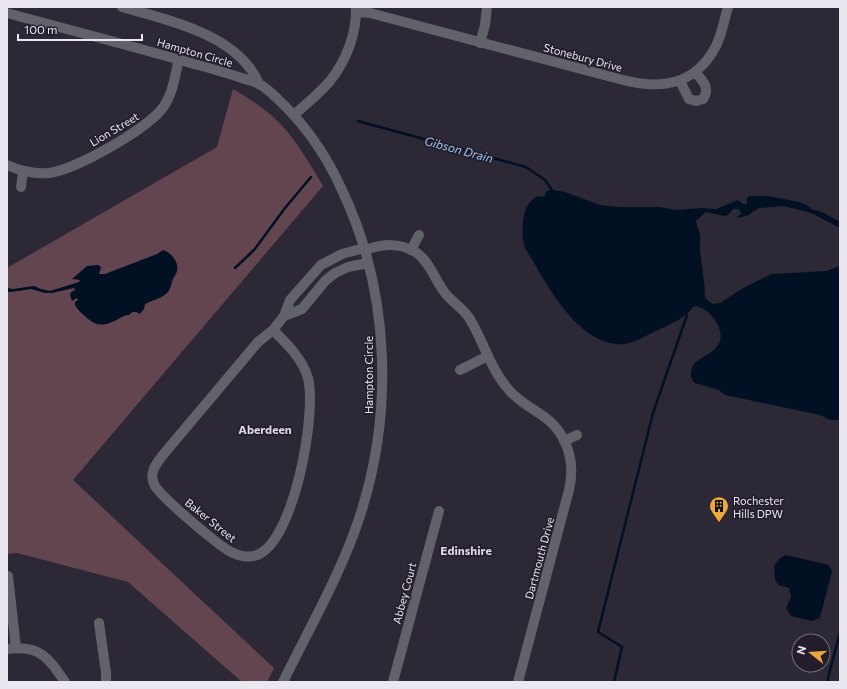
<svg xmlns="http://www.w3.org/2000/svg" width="847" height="689" viewBox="0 0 847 689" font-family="Commissioner,sans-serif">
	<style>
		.green { fill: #634550 }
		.water { fill: #011022 }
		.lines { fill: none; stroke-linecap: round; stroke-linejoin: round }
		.stream { stroke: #011022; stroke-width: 2.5 }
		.minor { stroke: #62636a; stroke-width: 10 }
		.labels { text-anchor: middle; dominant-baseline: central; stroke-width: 3.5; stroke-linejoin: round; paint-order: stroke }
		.street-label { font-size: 11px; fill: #eae7f0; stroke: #241e2c }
		.poi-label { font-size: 11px; fill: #eae7f0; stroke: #241e2c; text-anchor: start }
		.water-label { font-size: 12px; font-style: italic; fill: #9ec6f1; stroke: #241e2c }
		.neighbourhood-label { font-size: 12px; font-weight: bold; fill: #dfd7ea; stroke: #241e2c }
	</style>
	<rect width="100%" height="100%" fill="#2d2836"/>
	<path class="green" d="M233 89C252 100 270 112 285 129 300 146 311 166 323 186L73 480 274 668 267 682H242L128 582 17 553 7 554V268L217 147Z"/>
	<g class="water">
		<path d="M552 190 565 192 600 205 620 207H660L676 210 702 208 716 209 738 200 743 204H747V199L749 196H768L799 202 807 205 811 209 822 212 840 222V228L811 213 784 206 759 208 747 216 736 218 741 213 739 209H733L728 215 725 216 706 212 696 221 700 235V250L705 290C703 297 707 301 714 304L720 303 743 288 772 274 827 271 840 266V420H830L820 415 725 395 719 390 695 383C692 380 690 377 691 372 693 358 706 358 715 349 726 338 719 324 710 314 707 310 701 308 697 306L693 307C684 320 669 324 656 331 643 337 630 346 616 344 578 340 550 291 533 261 530 256 526 251 524 245 521 231 521 205 536 197 538 196 542 197 545 196L546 191Z"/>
		<path d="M163 250C172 253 181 264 176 274 175 276 174 277 173 279 171 284 171 289 167 293 161 299 152 300 145 304L144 309 140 314C135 311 133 311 129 315 125 315 124 316 120 318 108 325 99 328 88 319 83 314 78 311 75 305V302L78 300 77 298 72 301 70 295 71 292 75 290 74 288 52 293H45L31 289 11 292H7V288L13 289 34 286 41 289 50 291 79 282 80 280 72 279 87 266 98 265 101 267 99 274H105L157 254Z"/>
		<path d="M786 555 829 565 832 571 820 618 812 621 791 616 786 608 791 597 789 588 778 585 775 579 774 566 780 558Z"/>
	</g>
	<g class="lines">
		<g class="stream">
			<path d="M358 121 526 167 545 180 552 190"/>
			<path d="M235 268 254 250 285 208 311 177"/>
			<path d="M614 682 622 647 598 632 653 413 687 315"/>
			<path d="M827 682 840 632"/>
		</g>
		<g class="minor">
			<path d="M122 7C168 20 239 35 259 84"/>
			<path d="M356 12 370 13 623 80C662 90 696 85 716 46 722 34 724 20 728 7"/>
			<path d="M7 13C69 30 132 46 194 64 210 68 226 73 242 78 247 80 254 81 259 84 269 89 276 98 284 105 308 129 327 157 341 188 392 294 395 422 354 533 335 584 307 633 283 682"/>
			<path d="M480 43 485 25 487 7"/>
			<path d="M680 81 689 99 696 101 703 99C711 88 702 80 695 72"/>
			<path d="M294 115C306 104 319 94 330 81 346 61 357 33 356 7"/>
			<path d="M7 165C20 171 35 174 49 173 75 170 150 128 164 106 173 93 175 75 179 59"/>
			<path d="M21 187 23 171"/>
			<path d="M365 250C383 244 399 242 417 253 429 262 433 275 441 287 448 301 464 307 471 321 484 343 491 370 509 390 527 411 550 412 564 440 572 456 573 473 569 490L518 682"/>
			<path d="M411 250 419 235"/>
			<path d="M284 316 302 309 325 281 335 273 348 267 368 263"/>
			<path d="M273 330C287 344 302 358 308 378 317 413 294 542 257 555 248 558 239 556 231 552 218 545 158 495 154 484 149 473 156 464 162 456L258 342 273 330 284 316 290 300 321 265 342 254 364 248"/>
			<path d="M460 370 488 356"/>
			<path d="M564 441 577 435"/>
			<path d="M8 576 16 648"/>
			<path d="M99 623 106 673V682"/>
			<path d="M7 649C40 645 48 657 65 682"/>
			<path d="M393 682 439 511"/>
		</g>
	</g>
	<defs>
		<symbol id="building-pin" viewBox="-11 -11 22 30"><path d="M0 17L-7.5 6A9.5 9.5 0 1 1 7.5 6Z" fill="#eda83b" stroke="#241e2c"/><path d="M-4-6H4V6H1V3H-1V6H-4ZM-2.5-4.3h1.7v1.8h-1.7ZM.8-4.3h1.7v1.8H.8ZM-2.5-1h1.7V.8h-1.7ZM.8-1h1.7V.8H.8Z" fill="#111"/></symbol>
	</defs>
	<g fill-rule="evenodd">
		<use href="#building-pin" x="708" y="495" width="22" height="30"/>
	</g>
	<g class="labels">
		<g class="street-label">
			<text transform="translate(195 52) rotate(16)">Hampton Circle</text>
			<text transform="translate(583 57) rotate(15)">Stonebury Drive</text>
			<text transform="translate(114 129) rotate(-31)">Lion Street</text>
			<text transform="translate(368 375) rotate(-90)">Hampton Circle</text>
			<text transform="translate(211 520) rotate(39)">Baker Street</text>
			<text transform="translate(539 558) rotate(-75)">Dartmouth Drive</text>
			<text transform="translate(404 593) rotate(-75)">Abbey Court</text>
		</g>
		<g class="poi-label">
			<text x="733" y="500">Rochester<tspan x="733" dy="13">Hills DPW</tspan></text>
		</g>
		<g class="water-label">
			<text transform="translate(459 149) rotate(15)">Gibson Drain</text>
		</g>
		<g class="neighbourhood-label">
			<text x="265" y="429">Aberdeen</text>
			<text x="466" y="550">Edinshire</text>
		</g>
	</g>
	<rect width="847" height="689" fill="none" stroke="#eae7f0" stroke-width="16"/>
	<g transform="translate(811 653) rotate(287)"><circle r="19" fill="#241e2c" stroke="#736e7a"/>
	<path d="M0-3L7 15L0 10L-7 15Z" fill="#eda83b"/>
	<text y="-6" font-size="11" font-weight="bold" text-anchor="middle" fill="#eae7f0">N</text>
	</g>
	<path d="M18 34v6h124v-6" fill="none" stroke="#eae7f0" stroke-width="2"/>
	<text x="24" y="34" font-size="12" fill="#eae7f0" stroke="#241e2c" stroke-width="3" paint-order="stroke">100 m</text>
</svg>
